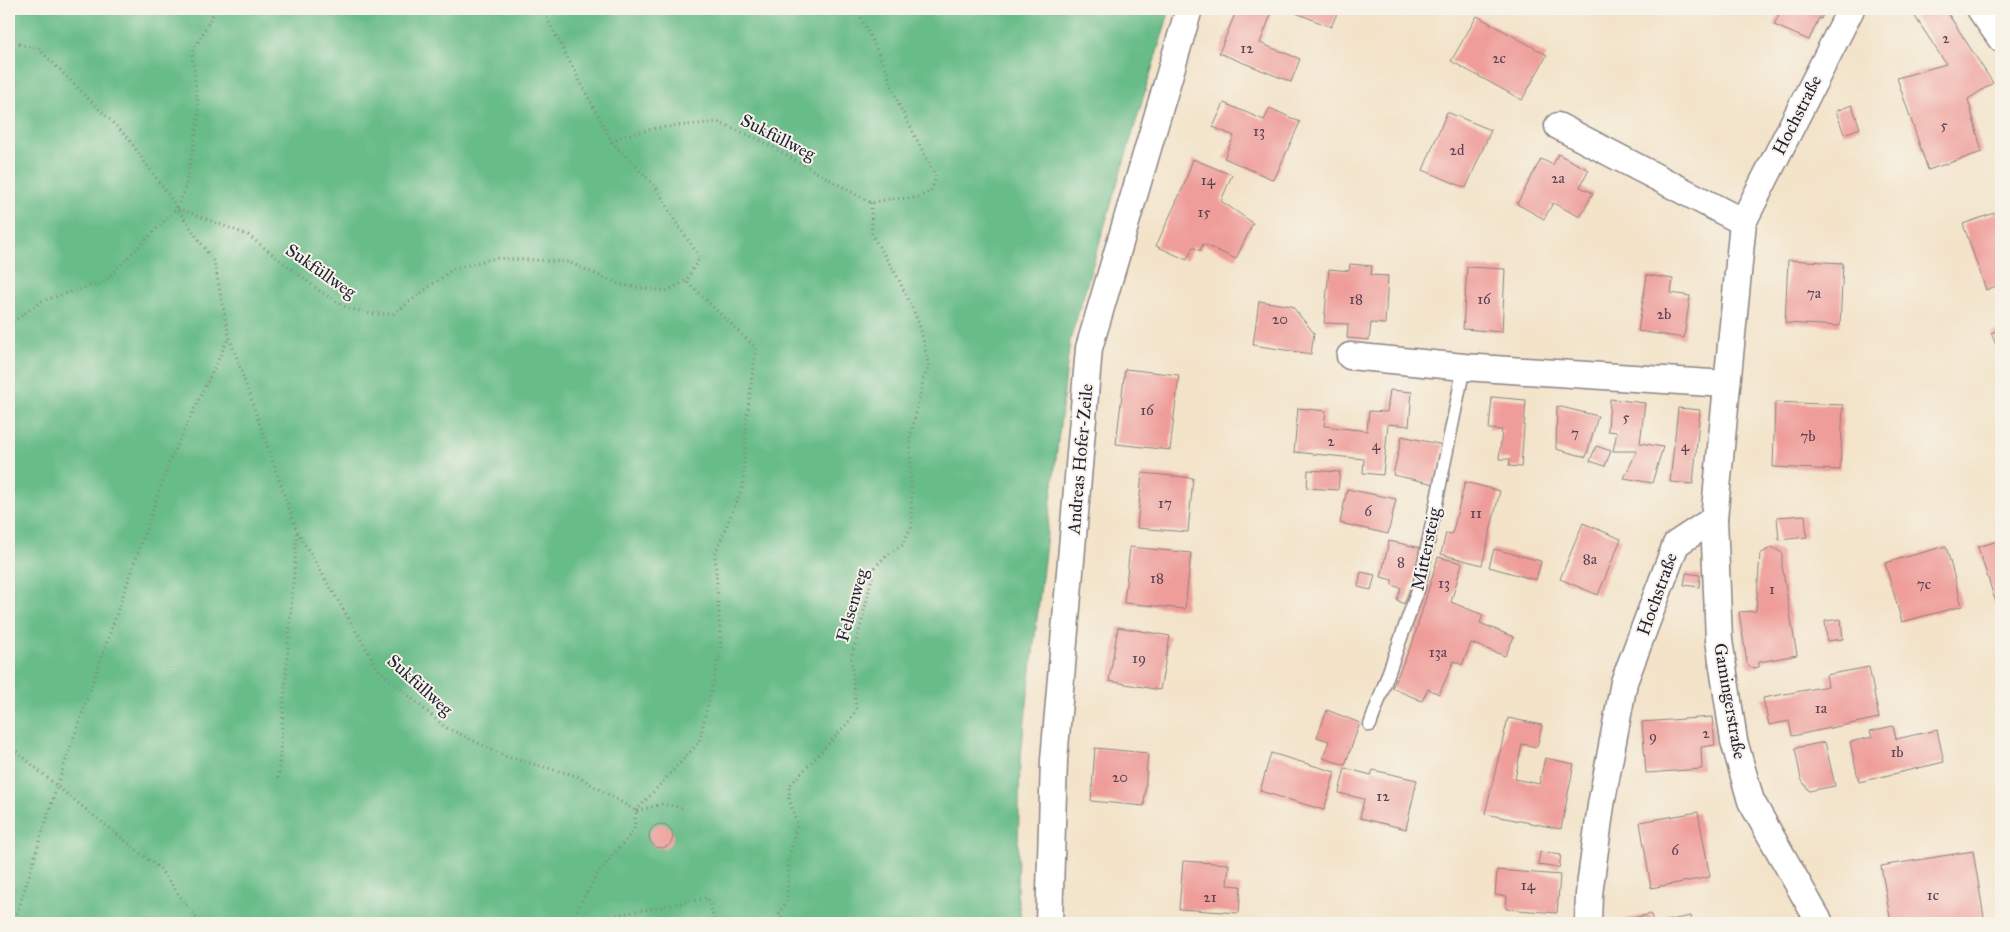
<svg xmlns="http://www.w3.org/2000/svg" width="2010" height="932" font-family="'IM FELL Great Primer',serif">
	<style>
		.forest { fill: #68bc88; stroke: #456f62 }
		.building { fill: #ef9d9a }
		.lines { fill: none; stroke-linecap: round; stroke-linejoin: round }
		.lane-casing { stroke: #8a8282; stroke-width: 15 }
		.street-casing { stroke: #8a8282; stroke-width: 29 }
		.path { stroke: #8a8282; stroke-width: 3; stroke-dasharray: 1 4; stroke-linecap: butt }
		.lane { stroke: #fff; stroke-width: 12 }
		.street { stroke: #fff; stroke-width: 26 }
		.labels { text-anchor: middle; stroke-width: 4; stroke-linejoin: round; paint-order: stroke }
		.number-label { font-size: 15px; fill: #554153 }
		.street-label { font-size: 18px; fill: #22223b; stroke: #f7f3e8 }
	</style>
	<rect width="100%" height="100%" fill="#f7f3e8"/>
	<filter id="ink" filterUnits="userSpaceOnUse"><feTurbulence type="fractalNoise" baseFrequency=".02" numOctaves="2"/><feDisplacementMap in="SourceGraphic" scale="10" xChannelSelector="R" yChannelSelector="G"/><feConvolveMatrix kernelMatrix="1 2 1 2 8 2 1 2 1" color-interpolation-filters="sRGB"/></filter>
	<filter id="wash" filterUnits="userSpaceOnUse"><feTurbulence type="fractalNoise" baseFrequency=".0096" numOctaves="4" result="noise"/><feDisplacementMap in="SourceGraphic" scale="20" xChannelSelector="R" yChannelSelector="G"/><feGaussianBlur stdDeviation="1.12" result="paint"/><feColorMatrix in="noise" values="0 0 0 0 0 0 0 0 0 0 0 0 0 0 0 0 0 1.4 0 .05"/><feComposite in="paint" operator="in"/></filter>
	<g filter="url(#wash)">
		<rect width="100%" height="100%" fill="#f3e3c9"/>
		<polygon class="forest" points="9,9 1170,9 1070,340 1020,763 1017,895 1022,923 9,923"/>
		<g id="blocks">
			<g class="building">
				<polygon points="1237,9 1273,9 1260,43 1300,59 1291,82 1219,53"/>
				<polygon points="1286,9 1339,9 1331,27"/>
				<polygon points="1781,9 1825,9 1821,19 1819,18 1809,40 1774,25"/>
				<polygon points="1917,9 1945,9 1993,83 1968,99 1982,152 1928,170 1897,78 1946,64 1912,12"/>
				<polygon points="1477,16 1547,55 1522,100 1451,61"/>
				<polygon points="1224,103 1264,120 1270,108 1300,122 1274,180 1224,158 1234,136 1213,127"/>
				<polygon points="1852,105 1860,128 1844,134 1836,111"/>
				<polygon points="1447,112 1491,130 1466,188 1423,170"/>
				<polygon points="1558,154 1589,170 1580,187 1593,193 1580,217 1553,203 1544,219 1517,204 1541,159 1553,165"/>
				<polygon points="1193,159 1232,175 1221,201 1253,223 1236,259 1203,244 1200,251 1193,247 1187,260 1156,246 1184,185"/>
				<polygon points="1997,212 2001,224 2001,284 1986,290 1963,224"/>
				<polygon points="1788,260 1843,263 1840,326 1785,323"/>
				<polygon points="1350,264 1372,266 1371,275 1388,276 1385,324 1371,323 1369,340 1347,338 1348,324 1324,323 1329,269 1349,271"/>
				<polygon points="1467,267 1505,269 1502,332 1463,329"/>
				<polygon points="1647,275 1673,279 1671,293 1690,296 1684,338 1638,331"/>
				<polygon points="1259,301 1292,306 1314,333 1311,354 1253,345"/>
				<polygon points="2001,329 2001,356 1991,333"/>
				<polygon points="1125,369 1179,375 1170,450 1116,444"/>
				<polygon points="1390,390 1412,392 1409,426 1388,424 1383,475 1363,473 1364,459 1294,452 1298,408 1326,411 1324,426 1367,431 1369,411 1387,412"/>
				<polygon points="1492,397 1526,400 1521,467 1509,466 1510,459 1499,459 1502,430 1489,429"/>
				<polygon points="1610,399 1645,403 1640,443 1663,447 1652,483 1624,478 1637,451 1613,451 1617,432 1608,431"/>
				<polygon points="1775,402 1843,405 1840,470 1773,467"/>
				<polygon points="1557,406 1598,416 1586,457 1556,449"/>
				<polygon points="1678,408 1700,410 1693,484 1670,482"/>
				<polygon points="1402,436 1443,445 1435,484 1393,475"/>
				<polygon points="1596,446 1611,451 1605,466 1590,461"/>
				<polygon points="1308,470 1340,472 1338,490 1307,488"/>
				<polygon points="1142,473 1193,478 1188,532 1137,528"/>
				<polygon points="1465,482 1500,491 1482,565 1441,554 1446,533 1452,534"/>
				<polygon points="1347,489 1396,499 1388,534 1340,523"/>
				<polygon points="1805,515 1807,537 1779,540 1777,517"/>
				<polygon points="1583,523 1621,539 1598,595 1560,579"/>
				<polygon points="2001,540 2001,601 1996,603 1978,547"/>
				<polygon points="1389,541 1421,548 1415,575 1404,604 1397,600 1401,588 1392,585 1392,580 1381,577"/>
				<polygon points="1946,546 1962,606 1902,622 1885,563"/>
				<polygon points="1130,547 1191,553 1185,609 1124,603"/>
				<polygon points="1772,547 1782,553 1782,566 1797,655 1759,662 1759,667 1751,668 1747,663 1739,612 1756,611 1760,554"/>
				<polygon points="1494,549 1541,561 1536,580 1489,567"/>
				<polygon points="1438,557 1462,563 1451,602 1483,615 1480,623 1514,637 1505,656 1471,643 1462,665 1454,661 1439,694 1428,689 1422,701 1392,688 1413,641"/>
				<polygon points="1361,572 1375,575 1371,590 1358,587"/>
				<polygon points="1686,573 1700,575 1699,587 1684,585"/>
				<polygon points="1841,619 1843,639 1827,641 1825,621"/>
				<polygon points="1118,627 1170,636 1160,690 1109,681"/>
				<polygon points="1869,667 1879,718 1792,736 1789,721 1769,725 1763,698 1828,686 1826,675"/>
				<polygon points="1327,710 1360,723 1345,765 1323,758 1329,741 1317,737"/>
				<polygon points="1712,717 1715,745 1701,747 1702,769 1646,773 1642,722"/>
				<polygon points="1508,718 1542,725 1537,747 1522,744 1515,779 1539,784 1545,758 1574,764 1561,829 1485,814"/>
				<polygon points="1893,726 1896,739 1937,730 1944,762 1859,782 1850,742 1872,737 1870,731"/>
				<polygon points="1825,742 1835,786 1809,791 1801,779 1795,748"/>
				<polygon points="1095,748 1148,753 1144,806 1091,801"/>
				<polygon points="1271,753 1335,772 1324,810 1260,791"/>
				<polygon points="1345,768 1371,775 1373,770 1417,780 1406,829 1360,818 1364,799 1339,793"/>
				<polygon points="1698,812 1710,877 1651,888 1640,822"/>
				<circle cx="661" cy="836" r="12"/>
				<polygon points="1973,851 1985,923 1891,923 1881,866"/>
				<polygon points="1540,852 1561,855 1559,868 1538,865"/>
				<polygon points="1183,861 1229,864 1227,885 1241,886 1239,913 1179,909"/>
				<polygon points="1497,870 1560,875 1557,913 1506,909 1507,896 1495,895"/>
				<polygon points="1651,914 1653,923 1615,923 1615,922"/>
				<polygon points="1691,916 1692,923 1665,923 1665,921"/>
			</g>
		</g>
	</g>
	<g filter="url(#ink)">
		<use href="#blocks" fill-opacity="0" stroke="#8a8282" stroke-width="1"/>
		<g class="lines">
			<defs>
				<polyline id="lane" points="1370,725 1419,587 1464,367"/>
				<g id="street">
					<polyline points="1980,9 2001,39"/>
					<polyline points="1558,126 1743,222"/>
					<polyline points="1350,356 1464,367 1726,384"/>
					<polyline points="1049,923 1054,760 1089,348 1189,9"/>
					<polyline points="1588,923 1589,894 1601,805 1624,682 1676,544 1714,519"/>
					<polyline points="1820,923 1751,801 1734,741 1719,640 1714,519 1743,222 1851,9"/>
				</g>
			</defs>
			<use href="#lane" class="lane-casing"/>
			<use href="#street" class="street-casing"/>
			<g class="path">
				<polyline points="542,9 612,142"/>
				<polyline points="9,42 39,49 127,137 177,207"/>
				<polyline points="9,325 42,301 105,281 177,208 185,189 199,116 192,53 216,9"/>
				<polyline points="9,745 57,786 160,869 200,923"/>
				<polyline points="278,778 297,532"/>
				<polyline points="636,811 699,742 721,648 715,554 743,486 746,423 756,348 686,281"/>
				<polyline points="637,811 662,804 684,808"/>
				<polyline points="14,923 57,786 170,460 229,337"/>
				<polyline points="569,923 596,876 634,830 636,811 577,776 507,757 445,727 379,670 297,531 229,336 214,262 177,208 248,235 321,292 347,308 371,314 393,314 453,269 495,258 568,262 621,285 666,291 686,281 700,257 675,221 656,187 612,142 622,136 657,128 717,122 760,140 871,203 889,199 917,198 931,191 936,177 899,105 884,65 857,9"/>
				<polyline points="572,923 708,898 715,923"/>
				<polyline points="784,923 779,913 787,902 789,858 797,824 789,798 790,785 847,724 856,710 851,657 861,625 874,568 886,556 902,545 912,526 910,438 923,381 929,366 919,323 897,276 872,235 871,203"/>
			</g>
			<use href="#lane" class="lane"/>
			<use href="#street" class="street"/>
		</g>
	</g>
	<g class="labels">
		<g class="number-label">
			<text x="1946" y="43">2</text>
			<text x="1247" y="53">12</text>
			<text x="1499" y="63">2c</text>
			<text x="1944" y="130">5</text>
			<text x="1259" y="136">13</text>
			<text x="1457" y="155">2d</text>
			<text x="1558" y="183">2a</text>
			<text x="1208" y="185">14</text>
			<text x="1204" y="217">15</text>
			<text x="1814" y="298">7a</text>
			<text x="1356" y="304">18</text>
			<text x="1484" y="304">16</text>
			<text x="1664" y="319">2b</text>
			<text x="1280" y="324">20</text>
			<text x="1147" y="415">16</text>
			<text x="1626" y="422">5</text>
			<text x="1575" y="438">7</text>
			<text x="1808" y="441">7b</text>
			<text x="1331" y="446">2</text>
			<text x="1376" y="450">4</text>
			<text x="1685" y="451">4</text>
			<text x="1165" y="508">17</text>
			<text x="1368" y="516">6</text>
			<text x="1476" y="518">11</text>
			<text x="1590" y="564">8a</text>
			<text x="1401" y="567">8</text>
			<text x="1157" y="583">18</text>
			<text x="1444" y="588">13</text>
			<text x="1924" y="589">7c</text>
			<text x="1772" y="594">1</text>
			<text x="1438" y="657">13a</text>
			<text x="1139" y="663">19</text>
			<text x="1821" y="713">1a</text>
			<text x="1706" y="738">2</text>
			<text x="1653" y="741">9</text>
			<text x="1897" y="757">1b</text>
			<text x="1120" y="782">20</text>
			<text x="1383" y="801">12</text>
			<text x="1675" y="855">6</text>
			<text x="1528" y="890">14</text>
			<text x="1933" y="900">1c</text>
			<text x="1210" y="902">21</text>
		</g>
		<g class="street-label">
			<text transform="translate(1797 115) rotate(-63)" y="6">Hochstraße</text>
			<text transform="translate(778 137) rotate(27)" y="6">Sukfüllweg</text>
			<text transform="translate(321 271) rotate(35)" y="6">Sukfüllweg</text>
			<text transform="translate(1080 459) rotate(-85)" y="6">Andreas Hofer-Zeile</text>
			<text transform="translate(1426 549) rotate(-78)" y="6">Mittersteig</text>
			<text transform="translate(1657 594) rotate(-70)" y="6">Hochstraße</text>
			<text transform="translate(852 605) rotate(-74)" y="6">Felsenweg</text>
			<text transform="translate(420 685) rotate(42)" y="6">Sukfüllweg</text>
			<text transform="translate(1730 701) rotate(80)" y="6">Gamingerstraße</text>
		</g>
	</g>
	<rect width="2010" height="932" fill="none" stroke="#f7f3e8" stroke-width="30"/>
</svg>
